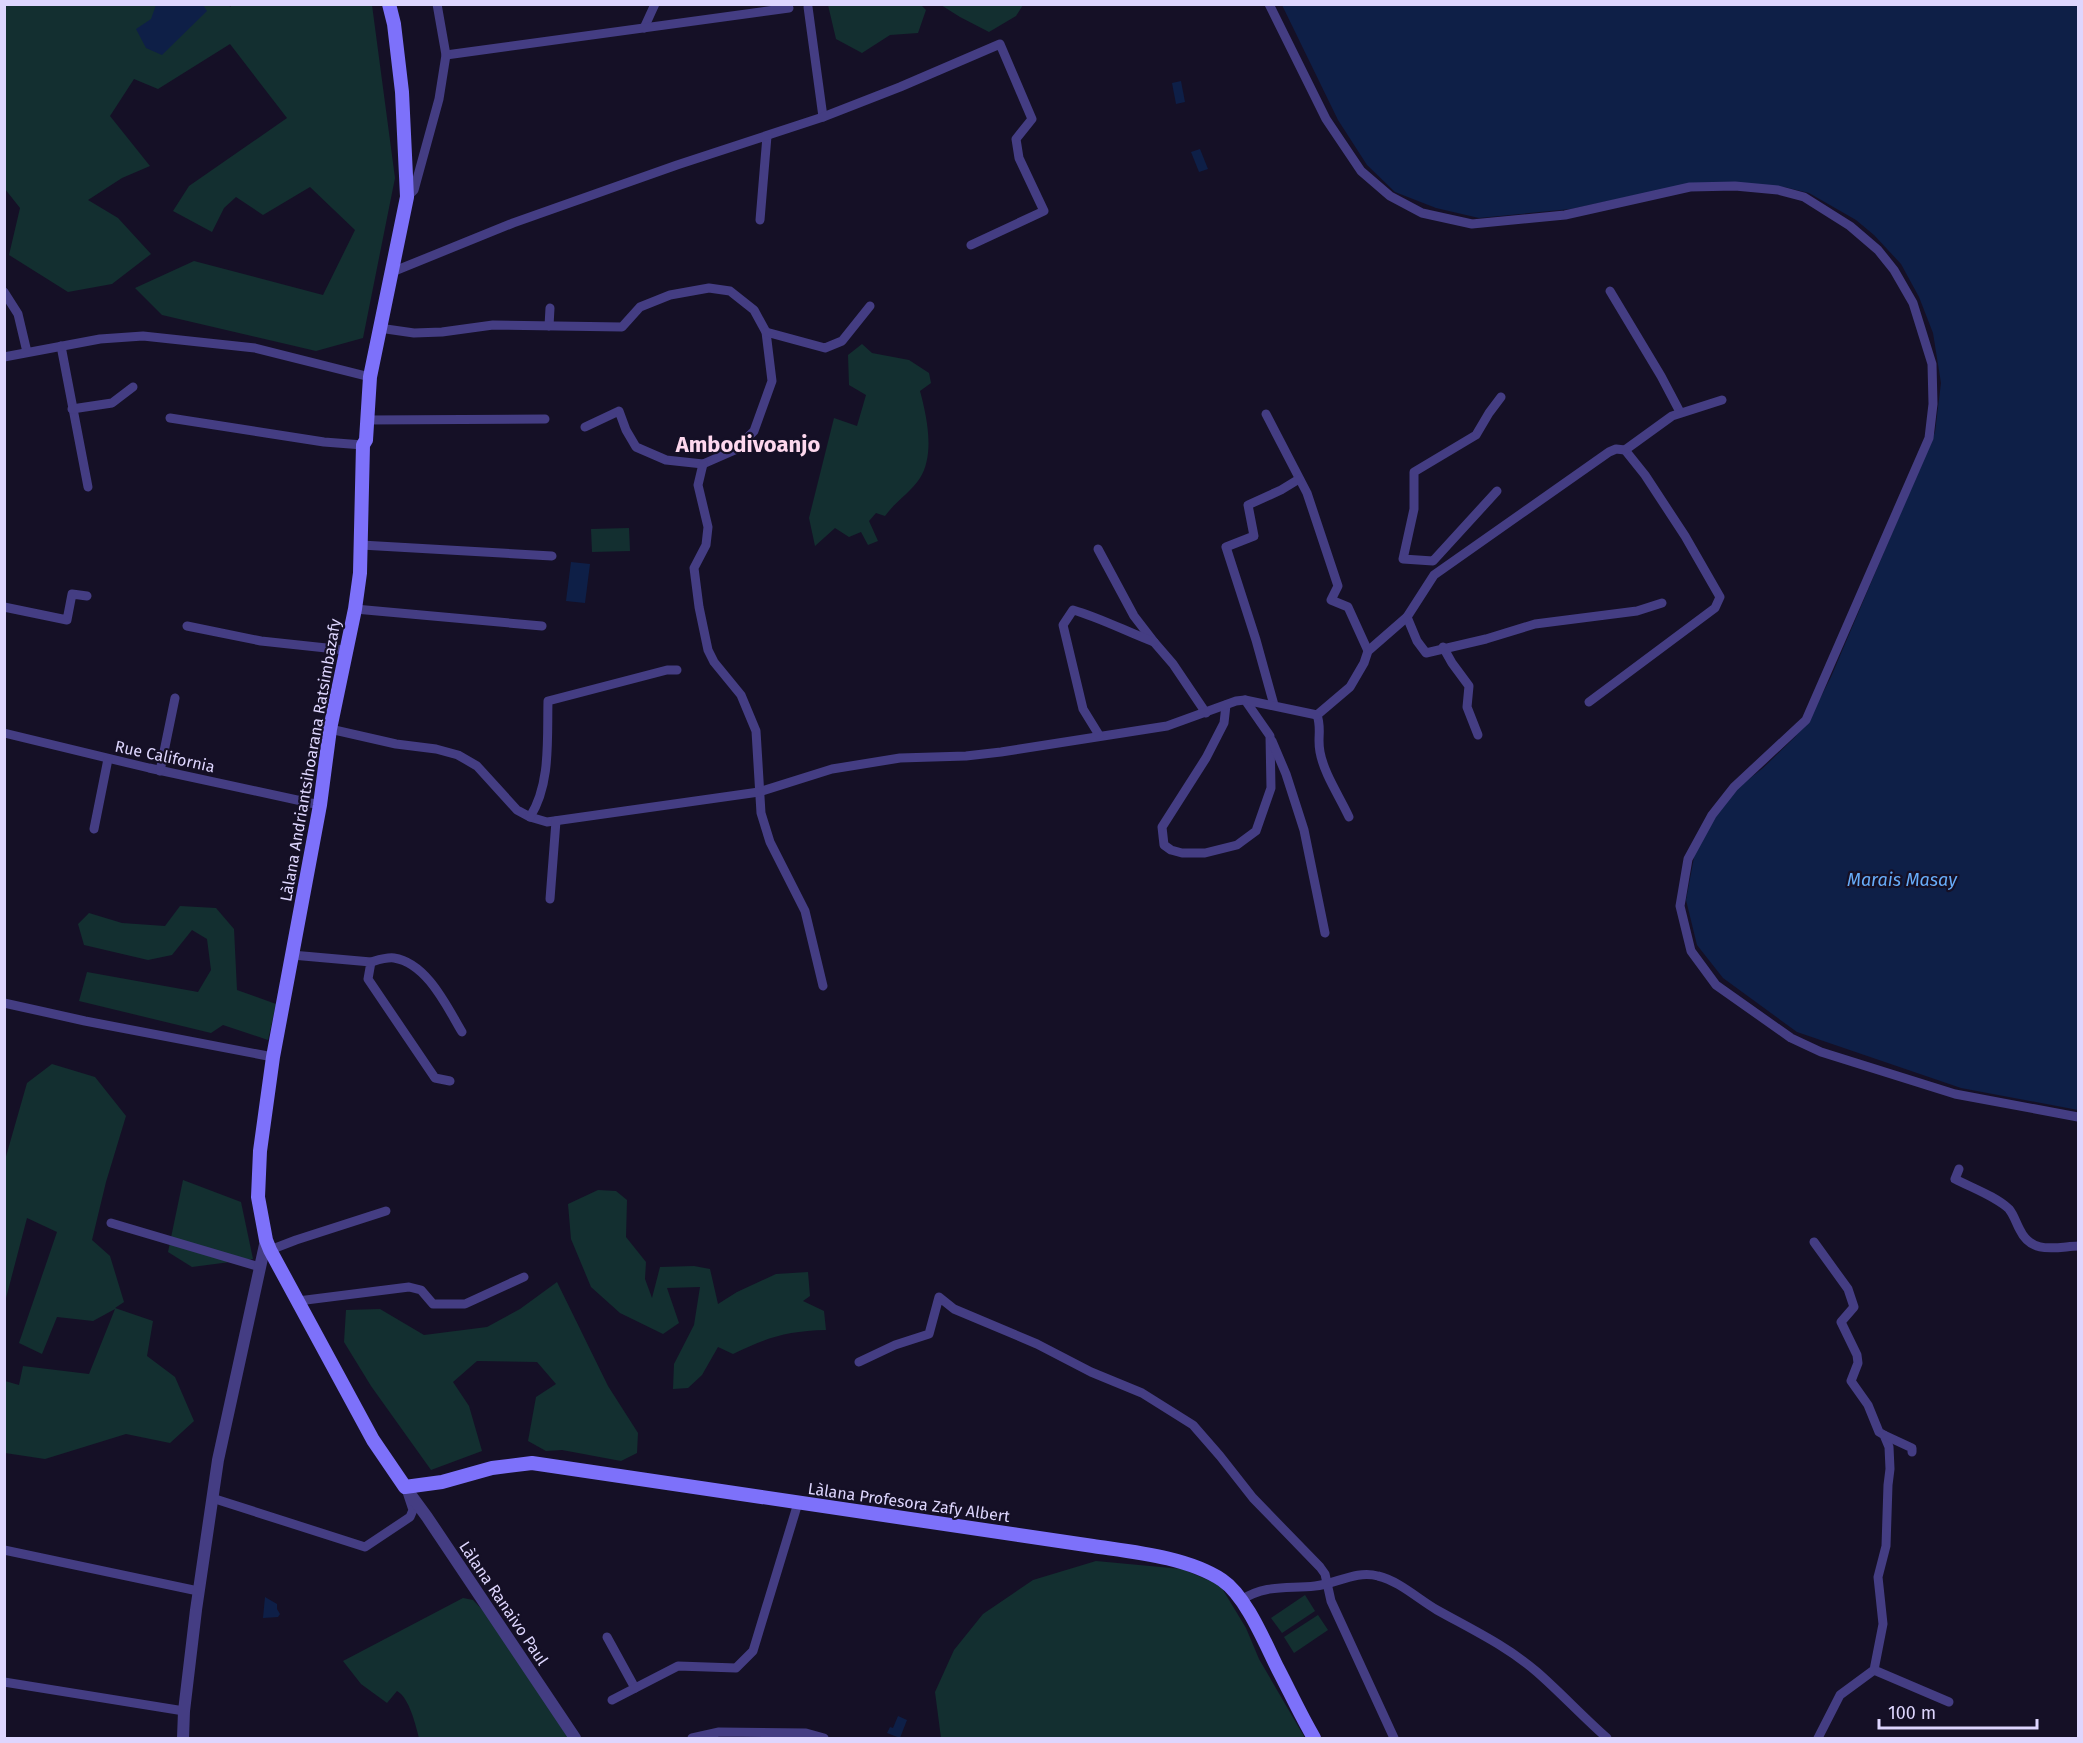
<svg xmlns="http://www.w3.org/2000/svg" width="2083" height="1743" font-family="'Fira Sans',sans-serif">
	<style>
		.green { fill: #132f30 }
		.water { fill: #0e1f47 }
		.lines { fill: none; stroke-linecap: round; stroke-linejoin: round }
		.minor { stroke: #443d83; stroke-width: 9 }
		.tertiary { stroke: #443d83; stroke-width: 12 }
		.secondary { stroke: #7d71fa; stroke-width: 14 }
		.labels { text-anchor: middle; stroke-width: 4.5; stroke-linejoin: round; paint-order: stroke }
		.street-label { font-size: 16px; fill: #ded6fe; stroke: #151026 }
		.water-label { font-size: 18px; font-style: italic; fill: #68adfa; stroke: #151026 }
		.district-label { font-size: 22px; font-weight: bold; fill: #fed8ee; stroke: #151026 }
	</style>
	<rect width="100%" height="100%" fill="#151026"/>
	<g class="green">
		<polygon points="229,4 230,7 233,4 372,5 395,178 363,338 316,351 162,315 135,288 194,261 323,295 355,230 310,187 263,215 236,197 224,208 212,232 173,211 189,186 287,118 230,44 158,89 134,79 110,116 150,166 122,178 88,200 118,218 151,254 112,284 68,292 9,255 20,208 5,189 4,5"/>
		<polygon points="828,5 921,5 926,10 918,33 890,35 862,53 836,39"/>
		<polygon points="941,5 1023,5 1016,16 989,32 960,17"/>
		<path d="M 862,344 L 872,353 L 909,360 L 929,373 L 931,383 L 920,391 C 927,417 935,454 920,478 C 912,491 895,502 885,516 L 876,513 L 869,521 L 878,541 L 868,545 L 861,532 L 849,537 L 835,528 L 815,546 L 809,518 L 834,418 L 857,426 L 866,395 L 849,385 L 848,355 Z"/>
		<polygon points="629,528 630,551 592,552 591,529"/>
		<polygon points="180,906 216,908 234,929 237,990 276,1004 268,1040 223,1025 211,1033 79,1001 87,972 198,992 211,970 207,939 192,930 172,955 148,960 84,945 78,924 89,913 122,923 165,926"/>
		<polygon points="52,1064 95,1077 126,1116 106,1182 92,1240 110,1256 124,1302 115,1308 153,1321 147,1356 175,1377 194,1421 170,1443 126,1434 45,1459 5,1453 5,1381 19,1385 23,1366 89,1374 115,1309 93,1321 57,1317 42,1354 19,1343 57,1232 27,1218 5,1302 5,1160 27,1083"/>
		<polygon points="183,1180 241,1202 253,1259 192,1267 168,1252"/>
		<path d="M 598,1190 L 616,1191 L 627,1200 L 626,1237 L 646,1262 L 645,1279 L 652,1298 L 660,1267 L 694,1266 L 710,1269 L 718,1304 L 737,1292 L 776,1274 L 808,1272 L 810,1296 L 803,1301 L 824,1311 L 826,1330 C 787,1331 768,1337 733,1354 L 718,1347 L 702,1375 L 688,1388 L 673,1389 L 674,1364 L 694,1325 L 700,1287 L 667,1288 L 679,1323 L 663,1334 L 620,1313 L 591,1287 L 571,1239 L 568,1204 Z"/>
		<polygon points="557,1282 608,1386 638,1433 637,1453 621,1461 562,1450 546,1451 528,1441 536,1397 556,1384 537,1362 477,1361 453,1382 469,1406 482,1451 431,1470 371,1386 344,1342 346,1310 380,1309 424,1335 487,1327 520,1309"/>
		<polygon points="1096,1561 1182,1569 1220,1585 1246,1628 1259,1659 1305,1738 941,1738 935,1692 954,1650 983,1614 1033,1580"/>
		<polygon points="1305,1595 1315,1611 1282,1633 1271,1618"/>
		<path d="M 463,1598 L 473,1600 L 492,1620 L 570,1738 L 419,1738 C 416,1726 409,1697 397,1691 L 387,1703 L 361,1684 L 343,1661 Z"/>
		<polygon points="1318,1615 1328,1630 1294,1653 1284,1637"/>
	</g>
	<g class="water">
		<polygon points="156,5 203,5 207,11 162,55 146,48 136,29 151,19"/>
		<polygon points="1282,5 2078,5 2078,1110 1961,1088 1797,1032 1723,978 1697,945 1686,900 1695,852 1718,811 1740,786 1763,768 1795,737 1812,714 1831,677 1935,432 1941,383 1933,333 1919,297 1901,264 1874,235 1856,220 1809,193 1784,187 1692,183 1571,209 1479,218 1436,208 1395,192 1367,165 1338,120"/>
		<polygon points="1181,81 1185,102 1176,104 1172,83"/>
		<polygon points="1200,149 1208,169 1199,172 1191,152"/>
		<polygon points="571,562 590,564 585,603 566,601"/>
		<polygon points="265,1597 277,1604 277,1609 280,1614 278,1617 263,1618"/>
		<polygon points="898,1716 907,1720 900,1738 887,1733 890,1727 893,1728"/>
	</g>
	<g class="lines">
		<g class="minor">
			<polyline points="1269,4 1326,119 1361,171 1390,196 1422,213 1472,224 1565,215 1690,187 1735,186 1778,190 1804,197 1850,226 1878,250 1894,270 1913,303 1932,364 1933,404 1929,438 1806,720 1734,787 1712,815 1688,859 1680,906 1691,951 1716,985 1791,1038 1821,1052 1955,1094 2078,1117"/>
			<polyline points="808,7 823,117"/>
			<polyline points="644,28 655,4"/>
			<polyline points="446,55 789,8"/>
			<polyline points="407,197 414,190 439,99 446,55 437,4"/>
			<polyline points="760,220 767,136"/>
			<polyline points="392,272 513,223 677,165 823,117 900,87 1000,44 1032,119 1016,139 1019,158 1044,211 971,245"/>
			<polyline points="1610,291 1661,376 1680,412"/>
			<polyline points="4,292 18,314 27,352"/>
			<polyline points="549,326 550,308"/>
			<polyline points="379,328 414,333 442,332 493,325 622,327 640,307 670,295 709,288 730,291 754,310 766,332 772,381 754,431 735,450 703,464 666,460 636,447 626,430 619,411 585,427"/>
			<polyline points="766,332 825,348 842,341 870,306"/>
			<polyline points="61,346 88,487"/>
			<polyline points="4,357 100,339 143,336 255,348 370,377"/>
			<polyline points="72,409 112,403 133,387"/>
			<polyline points="1266,414 1307,493 1338,586 1331,600 1348,607 1368,651"/>
			<polyline points="170,418 324,442 363,445"/>
			<polyline points="367,420 545,419"/>
			<polyline points="703,464 698,485 708,527 706,545 694,568 699,607 708,650 714,662 741,695 756,731 761,813 770,842 805,911 823,986"/>
			<polyline points="1497,491 1433,561 1403,559 1414,509 1414,472 1476,435 1489,413 1501,397"/>
			<polyline points="361,545 552,556"/>
			<polyline points="1098,549 1134,616 1154,642 1173,664 1206,713"/>
			<polyline points="4,607 67,620 72,594 87,596"/>
			<polyline points="355,609 542,626"/>
			<polyline points="1407,617 1417,641 1426,653 1486,639 1535,624 1637,611 1662,603"/>
			<polyline points="187,626 261,641 345,650"/>
			<polyline points="1443,647 1452,663 1469,686 1467,707 1478,735"/>
			<polyline points="1589,702 1715,608 1720,597 1685,536 1645,475 1625,450"/>
			<polyline points="1226,705 1224,723 1206,758 1162,827 1164,845 1171,850 1182,853 1205,853 1237,845 1256,831 1271,788 1270,736 1245,700"/>
			<polyline points="1274,705 1256,640 1226,547 1254,536 1248,505 1281,490 1299,479"/>
			<path d="M 1317,715 C 1322,729 1317,738 1320,752 C 1324,774 1340,797 1349,817"/>
			<polyline points="330,729 396,744 436,749 458,755 477,766 517,810 530,817 547,822 759,792 832,769 900,758 966,756 1001,752 1167,726 1236,701 1245,700 1317,715 1350,687 1364,663 1368,651 1407,617 1434,575 1609,452 1616,449 1625,450 1672,416 1722,400"/>
			<polyline points="4,733 149,768 320,805"/>
			<path d="M 1099,735 L 1083,709 L 1063,625 L 1073,610 C 1101,618 1127,632 1154,642"/>
			<polyline points="1272,741 1286,774 1304,830 1325,933"/>
			<polyline points="160,771 175,698"/>
			<path d="M 530,817 C 551,784 547,739 548,701 L 667,670 L 677,670"/>
			<polyline points="94,829 108,759"/>
			<polyline points="550,899 556,821"/>
			<polyline points="292,955 371,962 368,979 435,1078 450,1081"/>
			<path d="M 371,962 C 378,960 387,957 394,958 C 427,963 447,1007 462,1032"/>
			<polyline points="4,1003 85,1021 273,1057"/>
			<path d="M 1959,1169 L 1955,1179 C 1972,1188 1995,1196 2009,1209 C 2014,1215 2016,1223 2020,1230 C 2032,1255 2056,1247 2078,1246"/>
			<polyline points="111,1223 260,1267"/>
			<polyline points="1814,1242 1848,1289 1854,1307 1841,1322 1857,1355 1858,1363 1851,1381 1868,1405 1879,1432 1884,1435 1889,1447 1890,1469 1888,1485 1886,1546 1878,1577 1883,1624 1874,1670 1840,1695 1818,1738"/>
			<polyline points="270,1250 296,1240 386,1211"/>
			<polyline points="298,1301 409,1287 421,1290 433,1304 465,1304 524,1277"/>
			<polyline points="859,1362 895,1345 929,1334 939,1297 954,1309 1037,1344 1091,1372 1142,1393 1193,1425 1220,1456 1253,1498 1320,1567 1325,1574 1331,1601 1394,1738"/>
			<polyline points="1884,1435 1912,1448 1912,1452"/>
			<polyline points="212,1498 365,1547 410,1517 413,1510 408,1495"/>
			<polyline points="4,1550 198,1591"/>
			<path d="M 1241,1600 C 1266,1584 1287,1589 1315,1586 C 1336,1584 1356,1570 1378,1576 C 1399,1581 1418,1599 1437,1610 C 1471,1629 1507,1646 1537,1672 C 1561,1693 1583,1717 1607,1738"/>
			<polyline points="607,1637 635,1688"/>
			<polyline points="1874,1670 1949,1702"/>
			<polyline points="4,1682 184,1711"/>
			<polyline points="612,1700 678,1666 736,1668 753,1651 798,1503"/>
			<polyline points="692,1738 719,1732 806,1733 824,1738"/>
		</g>
		<g class="tertiary">
			<polyline points="405,1487 427,1517 575,1738"/>
			<polyline points="183,1738 184,1711 196,1610 218,1460 266,1240"/>
		</g>
		<path class="secondary" d="M 389,4 L 394,24 L 402,92 L 407,197 L 370,377 L 366,440 L 363,445 L 360,573 L 355,609 L 330,729 L 320,805 L 273,1057 L 260,1151 L 258,1197 L 266,1240 L 270,1250 L 373,1440 L 405,1487 L 442,1482 L 492,1468 L 532,1463 L 1093,1546 C 1133,1552 1187,1557 1222,1580 C 1246,1596 1265,1643 1278,1669 C 1290,1692 1301,1716 1314,1738"/>
	</g>
	<g class="labels">
		<g class="street-label">
			<text transform="translate(165 756) rotate(12)" y="6">Rue California</text>
			<text transform="translate(310 760) rotate(-80)" y="6">Làlana Andriantsihoarana Ratsimbazafy</text>
			<text transform="translate(909 1502) rotate(8)" y="6">Làlana Profesora Zafy Albert</text>
			<text transform="translate(504 1603) rotate(56)" y="6">Làlana Ranaivo Paul</text>
		</g>
		<g class="water-label">
			<text x="1902" y="886">Marais Masay</text>
		</g>
		<g class="district-label">
			<text x="748" y="452">Ambodivoanjo</text>
		</g>
	</g>
	<rect width="2083" height="1743" fill="none" stroke="#ded6fe" stroke-width="12"/>
	<path d="M1879 1719v9h158v-9" fill="none" stroke="#ded6fe" stroke-width="3"/>
	<text x="1888" y="1719" font-size="18" fill="#ded6fe" stroke="#151026" stroke-width="4.5" paint-order="stroke">100 m</text>
</svg>
